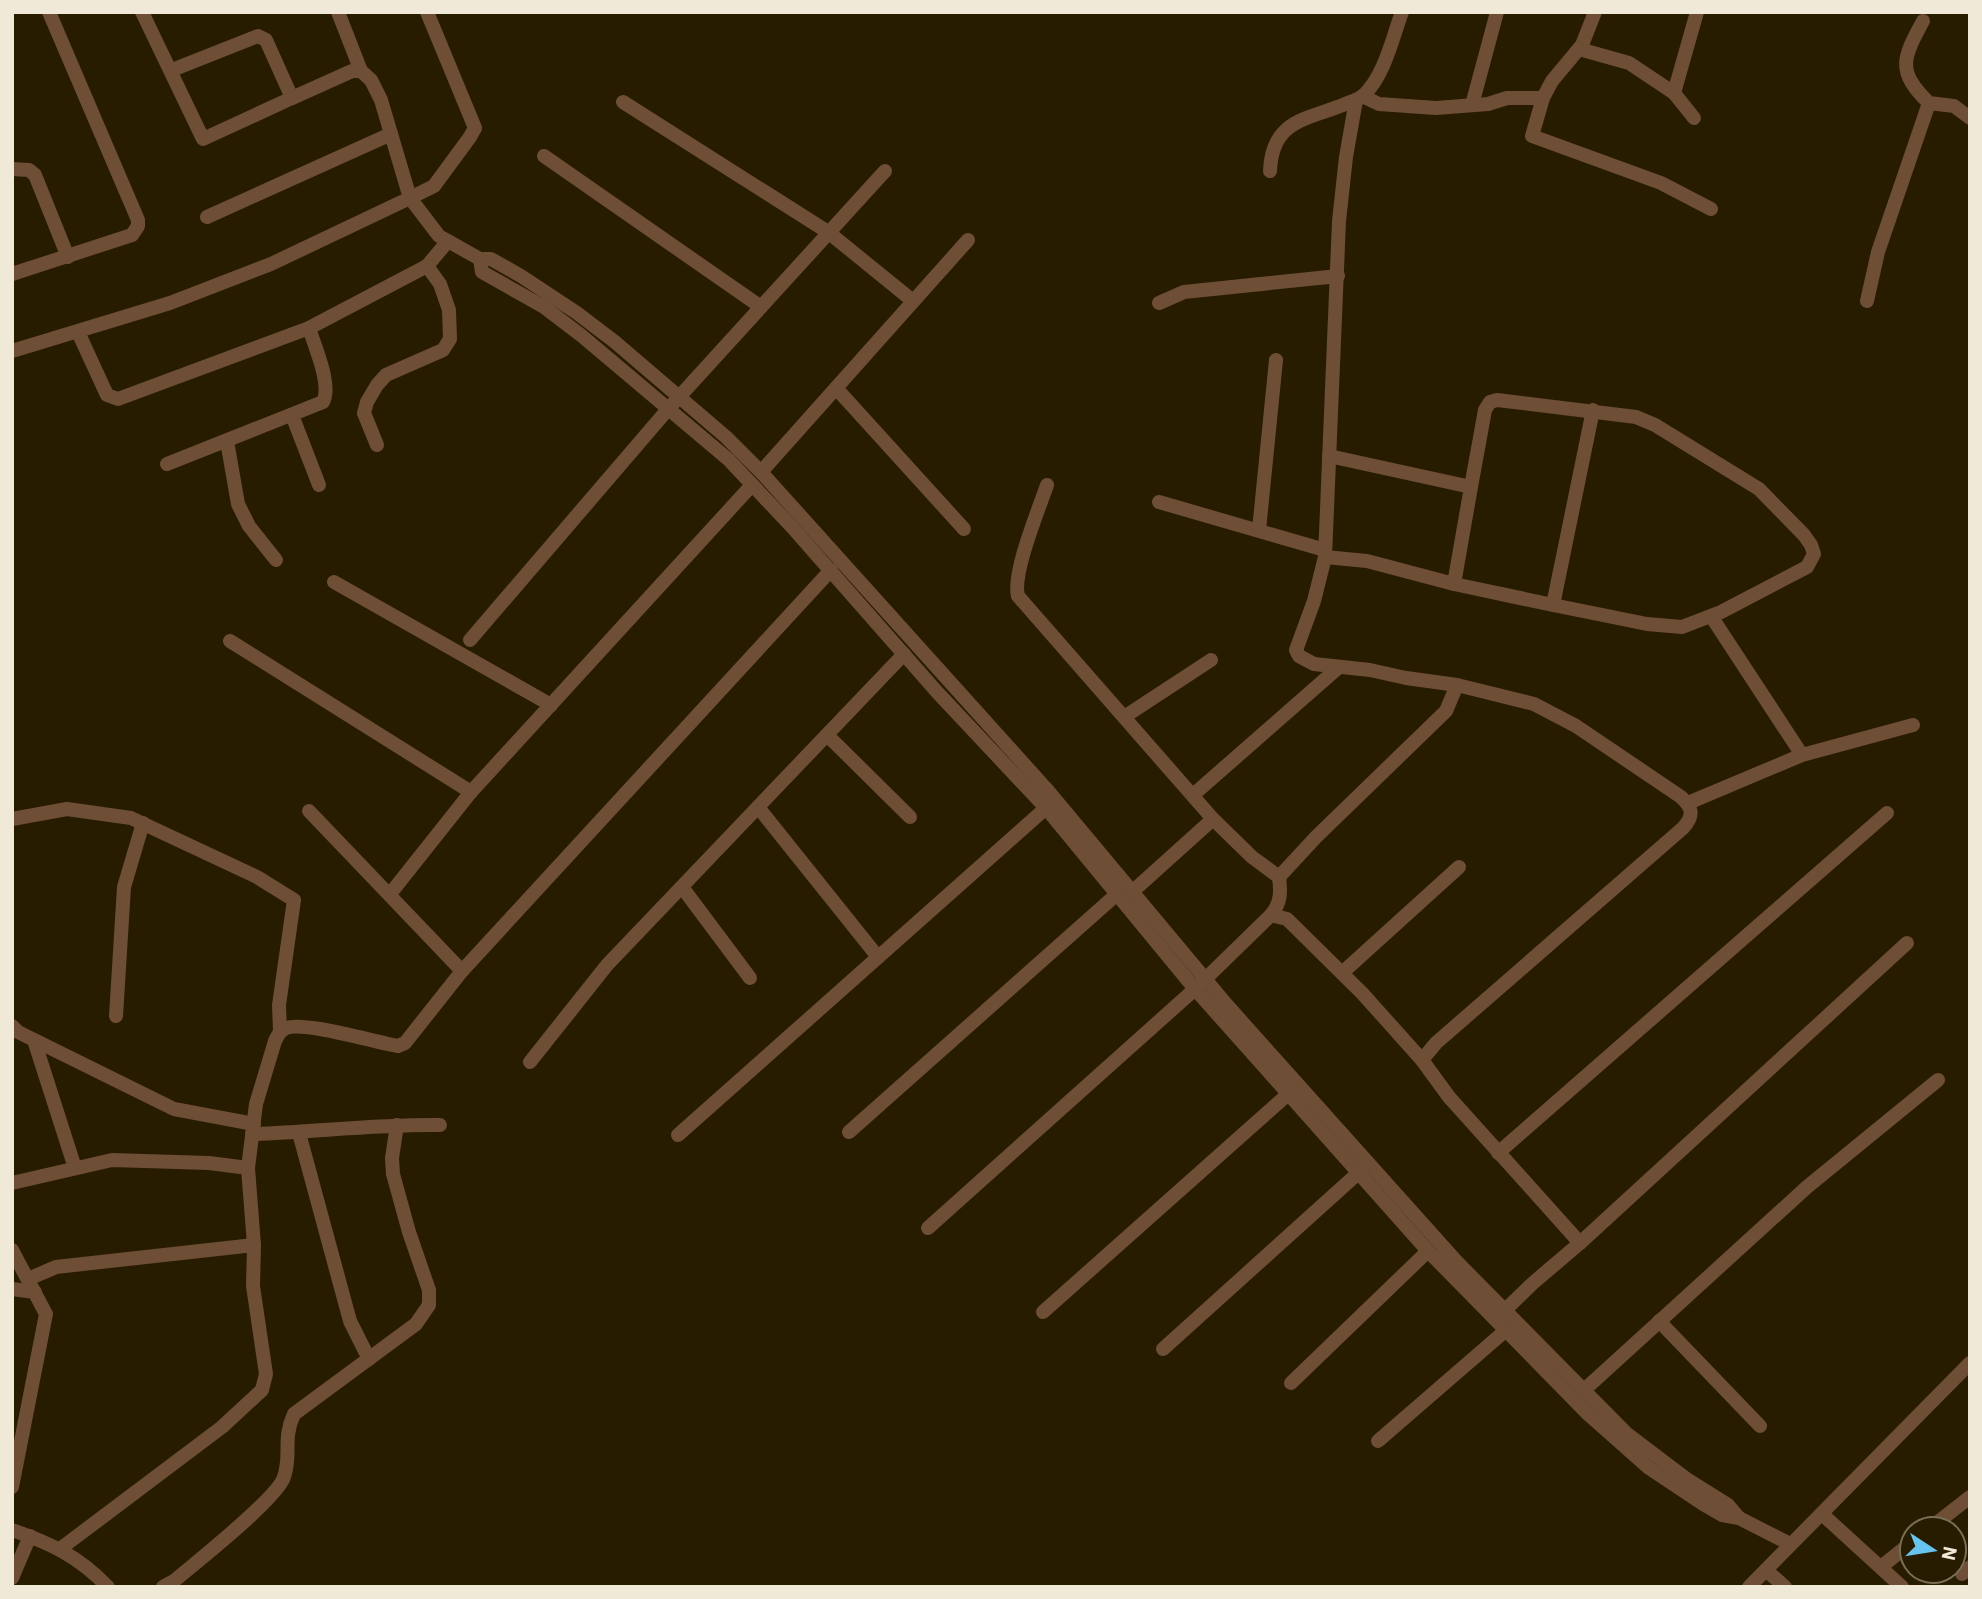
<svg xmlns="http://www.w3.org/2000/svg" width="1982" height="1599" font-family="'IBM Plex Sans',sans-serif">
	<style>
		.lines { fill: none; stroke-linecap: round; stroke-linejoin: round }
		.minor { stroke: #6e4e35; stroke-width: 14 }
	</style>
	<rect width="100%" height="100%" fill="#271c00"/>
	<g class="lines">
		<g class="minor">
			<polyline points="142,12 203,139 292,98"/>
			<polyline points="338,12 361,71"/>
			<polyline points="1595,12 1582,45 1552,81 1543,98 1532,136 1661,183 1711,209"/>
			<path d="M 1923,21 C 1903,58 1896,71 1929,103 L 1954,106 L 1970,118"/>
			<polyline points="1579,49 1629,63 1674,93 1694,118"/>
			<polyline points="172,70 258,36 266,40 292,98 352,71 361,71 371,80 381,100 410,198 439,236 480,259 491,259 521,276 577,313 615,342 726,437 761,472 1049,792 1226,1004 1456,1261 1626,1433 1688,1480 1728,1505 1739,1518"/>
			<polyline points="1674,93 1697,12"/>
			<polyline points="1362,96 1379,104 1436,108 1488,104 1507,98 1543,98"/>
			<path d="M 1356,100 L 1346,157 L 1339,221 L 1325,557 L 1314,601 L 1296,650 L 1299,656 L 1314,664 L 1370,670 L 1406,678 L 1457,685 L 1534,704 L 1576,726 L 1681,797 C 1693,808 1694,816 1683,828 L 1436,1043 L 1422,1060 L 1449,1097 L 1580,1243 L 1533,1283 L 1499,1316"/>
			<polyline points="623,102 828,232 913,301"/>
			<polyline points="1472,105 1497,12"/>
			<polyline points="544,156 761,307"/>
			<polyline points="12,169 29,170 35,175 68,257"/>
			<path d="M 1270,171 C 1272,121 1304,120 1343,105 C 1350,102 1358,100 1363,96 C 1385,75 1392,39 1402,12"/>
			<polyline points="207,217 391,134"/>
			<polyline points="480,259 482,272 544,307 582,336 729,460 792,527 937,692 1046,808 1195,989 1428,1251 1588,1414 1649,1468 1703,1504 1722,1515 1739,1518 1790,1544"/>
			<polyline points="12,274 132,235 138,226 138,220 49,12"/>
			<polyline points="1867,301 1878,252 1929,103"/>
			<polyline points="1159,303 1184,292 1338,276"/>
			<polyline points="78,332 107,395 118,399 309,328 427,266 448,241"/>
			<polyline points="12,351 170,303 271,264 410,198 434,186 470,137 475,128 427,12"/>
			<polyline points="836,388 964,529"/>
			<polyline points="292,415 319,485"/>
			<polyline points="227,441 238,504 249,526 276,560"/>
			<polyline points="377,445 364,413 367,402 377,385 386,375 443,350 450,339 449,310 440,284 427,266"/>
			<path d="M 167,464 L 323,402 C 332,385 315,347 309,328"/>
			<polyline points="761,472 968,240"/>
			<path d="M 1047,485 C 1039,509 1012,573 1018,596 L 1213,819"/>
			<polyline points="1471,487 1485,410 1490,402 1497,400 1636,417 1655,425 1759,489 1804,535 1811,545 1814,554 1807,567 1721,612 1682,627 1647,624 1553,605"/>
			<polyline points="1159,502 1325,550"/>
			<polyline points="1259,530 1276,360"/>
			<polyline points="1325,557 1367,561 1454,584 1471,487 1329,456"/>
			<polyline points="334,582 551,705"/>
			<polyline points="1454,584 1553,605 1593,410"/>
			<polyline points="1711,616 1802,755"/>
			<polyline points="470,640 669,408 885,171"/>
			<polyline points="230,641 471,792 752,485"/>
			<polyline points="1124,717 1211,660"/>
			<polyline points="827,735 910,817"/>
			<polyline points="1193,795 1339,667"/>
			<polyline points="1688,803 1802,755 1913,725"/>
			<polyline points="758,807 878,957"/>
			<polyline points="309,811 462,971"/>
			<polyline points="12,819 67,809 131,818 257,877 294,900 279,1005 280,1031"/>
			<polyline points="682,887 750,978"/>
			<polyline points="1132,892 1213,819 1252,857 1279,877"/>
			<polyline points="390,894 471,792"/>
			<polyline points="1271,915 1287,919 1362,993 1422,1060"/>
			<polyline points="1342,973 1459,867"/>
			<polyline points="116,1016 124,887 143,823"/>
			<polyline points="12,1026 18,1032 174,1109 254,1124"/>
			<polyline points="34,1040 75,1168"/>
			<polyline points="530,1062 607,965 904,654"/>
			<polyline points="849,1132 1117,894"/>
			<polyline points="299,1133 350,1321 369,1359"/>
			<path d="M 252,1134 C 315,1132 377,1124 440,1125"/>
			<polyline points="678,1135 1046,808"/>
			<polyline points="1498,1153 1887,813"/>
			<polyline points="12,1183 112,1160 209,1163 248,1168"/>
			<path d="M 928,1228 L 1195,989 L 1271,915 C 1281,903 1281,892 1279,877 L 1316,837 L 1446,711 L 1457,685"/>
			<polyline points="1580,1243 1907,943"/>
			<polyline points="12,1250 46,1314 12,1487"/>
			<polyline points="28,1279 56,1267 254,1245"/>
			<polyline points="12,1289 35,1292"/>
			<polyline points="1043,1312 1295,1088"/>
			<polyline points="1659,1321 1760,1426"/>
			<polyline points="1163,1349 1366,1166"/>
			<polyline points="1291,1383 1428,1251"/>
			<polyline points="1583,1391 1807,1187 1938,1080"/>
			<polyline points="1378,1441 1505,1331"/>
			<polyline points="1822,1514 1902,1587"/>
			<polyline points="1929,1529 1970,1497"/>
			<path d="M 12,1530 C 52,1544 78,1556 108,1587"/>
			<path d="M 60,1549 L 222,1427 L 262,1390 L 266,1374 L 253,1286 L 254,1245 L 248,1168 L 256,1104 L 275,1041 C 278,1035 280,1031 286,1028 C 305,1021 374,1042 398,1046 L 405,1043 L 462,971 L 831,570"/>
			<polyline points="1881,1567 1912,1542"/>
			<polyline points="1766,1570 1785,1587"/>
			<polyline points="1962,1574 1970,1567"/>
			<polyline points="12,1578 30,1536"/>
			<path d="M 163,1587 L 174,1581 C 195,1563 277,1499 284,1477 C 292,1454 282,1440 294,1414 L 416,1324 L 429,1305 L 429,1290 L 409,1232 L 393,1174 L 392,1158 L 397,1125"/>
			<polyline points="1749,1587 1970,1363"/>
		</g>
	</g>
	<rect width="1982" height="1599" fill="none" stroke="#f1e9d8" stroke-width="28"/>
	<g transform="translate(1933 1550) rotate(102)"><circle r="33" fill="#271c00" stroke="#786e56" stroke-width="2"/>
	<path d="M0-5L12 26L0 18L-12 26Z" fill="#67c4ef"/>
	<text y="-10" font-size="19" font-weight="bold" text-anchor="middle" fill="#f1e9d8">N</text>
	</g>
</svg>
